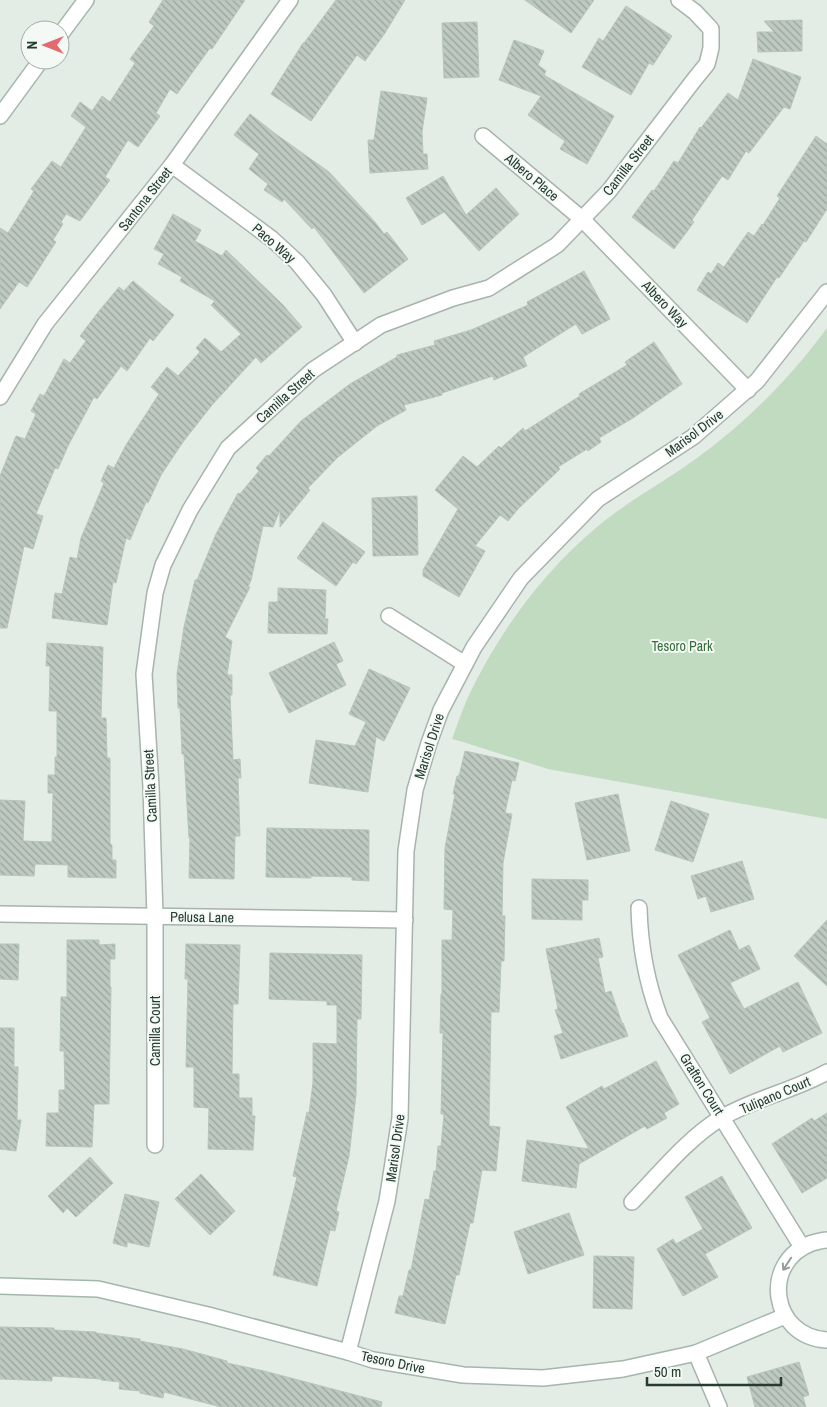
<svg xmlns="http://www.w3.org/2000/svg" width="827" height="1407" font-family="'Archivo Narrow',sans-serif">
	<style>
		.green { fill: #c0dbbf }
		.building { fill: url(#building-back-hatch); stroke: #b7c5bb }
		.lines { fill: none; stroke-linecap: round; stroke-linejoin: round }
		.street-casing { stroke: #a7b4ab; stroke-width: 18 }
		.secondary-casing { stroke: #a3b7ab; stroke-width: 18 }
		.street { stroke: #fff; stroke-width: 15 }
		.secondary { stroke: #fff; stroke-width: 15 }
		.oneway { stroke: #929e97 }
		.labels { text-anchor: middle; stroke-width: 4; stroke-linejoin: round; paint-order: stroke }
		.street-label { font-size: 14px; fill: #253c2f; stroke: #f4f9f5 }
		.park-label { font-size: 14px; fill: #346e39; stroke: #f4f9f5 }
	</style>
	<defs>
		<pattern id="building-back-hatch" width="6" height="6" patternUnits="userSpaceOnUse" patternTransform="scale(1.25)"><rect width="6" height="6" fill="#bdc9c1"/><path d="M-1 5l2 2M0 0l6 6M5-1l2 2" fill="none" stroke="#99a49d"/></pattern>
	</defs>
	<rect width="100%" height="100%" fill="#e4ece6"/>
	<path class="green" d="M 827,328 L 827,819 L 548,769 L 463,742 L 452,739 C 457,725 462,711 468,697 C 499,632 542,573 597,527 C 628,501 664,482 697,458 C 747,422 791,377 827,328 Z"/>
	<g class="building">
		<polygon points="163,0 245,0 212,49 210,48 177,94 170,89 156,113 160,116 138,147 128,140 105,177 110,180 80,221 66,214 61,222 63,224 53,240 56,242 27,287 19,282 0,309 0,228 8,233 34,191 31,189 52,161 61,167 86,127 71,116 80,102 92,111 102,96 110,102 135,63 130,59 154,26 149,22"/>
		<polygon points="336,0 405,0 385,33 365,61 357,55 311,121 271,94 303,43 304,43"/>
		<polygon points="525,0 594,0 571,33"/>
		<polygon points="626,6 672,36 653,65 649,63 631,95 582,67 599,38 603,41"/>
		<polygon points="802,20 802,51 758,52 757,32 774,32 764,21"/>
		<polygon points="477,22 479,77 444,78 442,23"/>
		<polygon points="514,40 544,51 538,65 546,71 544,75 614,116 587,164 560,149 565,141 528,115 541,96 499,80"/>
		<polygon points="753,59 801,77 790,109 784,107 749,153 746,151 728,180 722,176 692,220 694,222 674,249 632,217 652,190 654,191 674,161 678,163 700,127 701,128 728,93 738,100"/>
		<polygon points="381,91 427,98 422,132 423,154 427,154 428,169 370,173 368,140 374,140"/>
		<polygon points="250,114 277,135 329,172 375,222 384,234 387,232 408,259 364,293 314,227 312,229 284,199 282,202 264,190 268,184 249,169 259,154 234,135"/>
		<polygon points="816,136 827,144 827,209 806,242 804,241 779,278 777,277 747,323 697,290 708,272 711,274 718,263 724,267 748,232 754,236 762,224 763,225 780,198 777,196"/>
		<polygon points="443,176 466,215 496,188 519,214 479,251 444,212 422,225 406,198"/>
		<polygon points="173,214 201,230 195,241 222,256 226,250 283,305 302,327 261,363 256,357 212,405 183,442 161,475 148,503 146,502 130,540 126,538 116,583 113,582 107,625 52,618 55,593 62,594 70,557 77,559 81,538 104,483 101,481 108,465 114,468 126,445 159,394 151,387 167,367 178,376 200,352 196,348 205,338 221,352 241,334 211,305 215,301 180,281 182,277 158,264 164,254 154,249"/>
		<polygon points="584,271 610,319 582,334 576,324 523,357 527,366 494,380 493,376 442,393 442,395 404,405 406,410 377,426 338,457 308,488 310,490 280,527 280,510 273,527 263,526 251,580 248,587 250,587 225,637 232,641 227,675 232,675 232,695 230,695 233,760 240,759 241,778 238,778 240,836 235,836 234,879 189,878 190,838 189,838 184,754 182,754 180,708 178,708 177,674 184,627 195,580 197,580 216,534 238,493 240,494 259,471 256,468 267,455 269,456 301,421 350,384 397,357 397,355 435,345 434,341 471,330 528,305 527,302 540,295"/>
		<polygon points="133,281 174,315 153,341 150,338 127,371 121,366 97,399 94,397 68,446 58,469 55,468 36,514 43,516 33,549 24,546 7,628 0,628 0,476 16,436 25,439 36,414 31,411 40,394 44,396 64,359 70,363 86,341 80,336 99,311 119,287 124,291"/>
		<polygon points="654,342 682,384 633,418 599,438 601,442 588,451 587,449 558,467 560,469 518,509 508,521 500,515 475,546 485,551 459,597 423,576 423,570 458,509 435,490 463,456 477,467 499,446 501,448 523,428 525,431 580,396 579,394 627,365 625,362"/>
		<polygon points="417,496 418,555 373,556 372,498"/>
		<polygon points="323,522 365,552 356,564 353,562 336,586 297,558"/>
		<polygon points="278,588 326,590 325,619 328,619 327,634 268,633 269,602 278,602"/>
		<polygon points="334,642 343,661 336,664 346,685 289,713 269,673"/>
		<polygon points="47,643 103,647 101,718 106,718 107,758 110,758 110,844 112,845 112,860 116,860 116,878 68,877 68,865 35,864 34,876 0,875 0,800 25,801 23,841 52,842 53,793 48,793 48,775 55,775 55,757 57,757 57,711 49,711 50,666 46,666"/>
		<polygon points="369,669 410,688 384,741 376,737 368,792 309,783 316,740 355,746 366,722 349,714"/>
		<polygon points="465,751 519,763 515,781 512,780 505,813 512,814 503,863 502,916 505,916 504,961 501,961 499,1012 491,1012 489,1126 500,1127 496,1171 482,1170 473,1223 470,1223 459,1275 456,1275 445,1324 395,1313 399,1296 403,1296 409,1270 411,1270 425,1199 429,1200 434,1171 436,1171 438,1146 441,1146 444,1114 441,1114 443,1033 440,1033 441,994 442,994 442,940 452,940 453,910 444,909 445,848 455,794 453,794 457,776 459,776"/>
		<polygon points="618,794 630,851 587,860 575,803"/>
		<polygon points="671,801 709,814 693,862 655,850"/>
		<polygon points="267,828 369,830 369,881 352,880 352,877 311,876 311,878 266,877"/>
		<polygon points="742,861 754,899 711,912 706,896 698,899 691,876"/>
		<polygon points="532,879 588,880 588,900 582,900 582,920 532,919"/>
		<polygon points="827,920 827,986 794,956"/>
		<polygon points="730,930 739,950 749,945 760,969 730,983 744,1009 798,982 822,1033 783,1052 780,1046 730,1074 702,1022 710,1018 678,955"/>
		<polygon points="599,938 603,957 598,958 605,993 611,991 622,1023 623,1023 628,1036 561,1059 554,1036 563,1033 555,1010 558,1009 546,949"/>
		<polygon points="67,940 99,940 99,945 115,944 115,959 110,959 110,987 111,987 109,1104 94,1104 92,1147 46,1146 47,1113 59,1113 59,1090 65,1090 64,1051 60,1051 61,997 67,997"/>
		<polygon points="0,944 19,944 18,980 0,979"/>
		<polygon points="186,944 240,945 238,1004 233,1004 232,1074 239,1074 239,1098 252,1098 252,1116 255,1116 253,1150 208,1149 209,1108 194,1107 194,1067 186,1067 188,979 185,979"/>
		<polygon points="270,953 362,955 361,1019 357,1019 356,1095 349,1156 336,1211 339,1212 335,1231 330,1230 317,1286 273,1275 297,1177 293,1176 307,1112 309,1113 313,1083 313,1043 337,1044 337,1005 327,1005 327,1001 269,999"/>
		<polygon points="0,1028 14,1028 14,1067 18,1067 17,1120 21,1120 16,1151 0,1149"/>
		<polygon points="656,1061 679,1104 664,1113 667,1118 647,1129 645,1126 579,1164 576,1188 522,1181 527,1140 589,1149 566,1107 602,1086 604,1089"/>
		<polygon points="827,1113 827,1178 802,1193 772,1144 812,1118 814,1121"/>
		<polygon points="90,1157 113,1183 76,1217 67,1208 63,1213 48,1196"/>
		<polygon points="201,1174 235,1211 210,1235 175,1199"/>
		<polygon points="722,1176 752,1228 705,1254 718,1277 683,1296 657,1249 673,1239 676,1244 703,1229 685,1197"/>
		<polygon points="125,1194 159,1202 149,1247 127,1242 127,1247 113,1243"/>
		<polygon points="569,1213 584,1255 528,1274 514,1232"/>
		<polygon points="594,1256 634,1257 632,1309 593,1308"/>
		<polygon points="0,1327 54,1328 54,1330 96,1332 96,1333 140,1339 140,1341 183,1349 227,1361 227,1363 264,1371 382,1402 381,1407 221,1407 164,1392 163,1398 140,1393 140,1391 119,1389 120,1382 101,1380 101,1379 52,1376 52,1381 0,1379"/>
		<polygon points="799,1362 809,1395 803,1397 806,1407 755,1407 747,1377"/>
	</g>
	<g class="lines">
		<defs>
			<g id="street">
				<polyline points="483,136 582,219 748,390"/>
				<polyline points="172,165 272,239 297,262 324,295 355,343"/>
				<polyline points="0,397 45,324 172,165 290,0"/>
				<polyline points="389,616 465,664"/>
				<path d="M 639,908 C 640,948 646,981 660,1018 L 802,1247"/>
				<polyline points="0,914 405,920"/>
				<polyline points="155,1145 155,916 151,787 144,674 155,593 163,565 190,510 228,448 313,370 381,325 453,298 489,288 557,245 609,191 694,80 707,64 711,48 711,29 695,12 679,0"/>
				<path d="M 632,1202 C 659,1174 688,1138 721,1118 C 755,1098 793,1091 827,1072"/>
				<polyline points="348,1352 387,1201 400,1118 406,851 415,790 429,743 441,710 474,647 521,578 598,499 693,437 757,381 827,292"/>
				<polyline points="696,1353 719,1407"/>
			</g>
			<g id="secondary">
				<polyline points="60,35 86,0"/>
				<polyline points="0,116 41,60"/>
				<path d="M 827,1240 C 822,1240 817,1242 812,1243 C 760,1262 771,1337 827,1340"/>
				<polyline points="0,1286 98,1289 208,1315 348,1352 373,1360 463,1375 543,1378 623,1369 696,1353 785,1316"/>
			</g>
		</defs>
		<use href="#street" class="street-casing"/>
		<use href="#secondary" class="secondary-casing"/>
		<use href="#street" class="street"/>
		<use href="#secondary" class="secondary"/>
	</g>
	<defs><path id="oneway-shaft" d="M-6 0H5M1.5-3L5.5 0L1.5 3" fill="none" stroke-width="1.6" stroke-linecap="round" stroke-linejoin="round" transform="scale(1.25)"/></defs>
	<use class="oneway" href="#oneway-shaft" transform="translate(787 1264) rotate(123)"/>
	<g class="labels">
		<g class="street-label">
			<text transform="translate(628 165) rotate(-52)" y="5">Camilla Street</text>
			<text transform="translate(532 177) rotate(40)" y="5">Albero Place</text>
			<text transform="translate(145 199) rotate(-52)" y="5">Santona Street</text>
			<text transform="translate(274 243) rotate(41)" y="5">Paco Way</text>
			<text transform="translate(665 304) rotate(46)" y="5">Albero Way</text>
			<text transform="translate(285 396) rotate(-42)" y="5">Camilla Street</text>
			<text transform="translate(694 433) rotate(-37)" y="5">Marisol Drive</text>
			<text transform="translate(429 746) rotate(-72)" y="5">Marisol Drive</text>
			<text transform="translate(150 786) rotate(-93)" y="5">Camilla Street</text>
			<text transform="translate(202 917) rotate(1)" y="5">Pelusa Lane</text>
			<text transform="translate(155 1031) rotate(-90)" y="5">Camilla Court</text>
			<text transform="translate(702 1084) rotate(58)" y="5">Grafton Court</text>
			<text transform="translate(775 1095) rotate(-23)" y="5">Tulipano Court</text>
			<text transform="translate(395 1148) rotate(-82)" y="5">Marisol Drive</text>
			<text transform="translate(393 1362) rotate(12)" y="5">Tesoro Drive</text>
		</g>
		<g class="park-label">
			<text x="682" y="651">Tesoro Park</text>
		</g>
	</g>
	<g transform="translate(45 45) rotate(270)"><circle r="24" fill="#f4f9f5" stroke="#a1ada6"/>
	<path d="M0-4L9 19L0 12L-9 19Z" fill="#e36b70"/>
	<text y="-8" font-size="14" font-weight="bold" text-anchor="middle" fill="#253c2f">N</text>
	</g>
	<path d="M647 1377v8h134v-8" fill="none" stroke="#253c2f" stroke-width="2.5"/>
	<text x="654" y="1377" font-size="15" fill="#253c2f" stroke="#f4f9f5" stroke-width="4" paint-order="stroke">50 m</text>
</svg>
